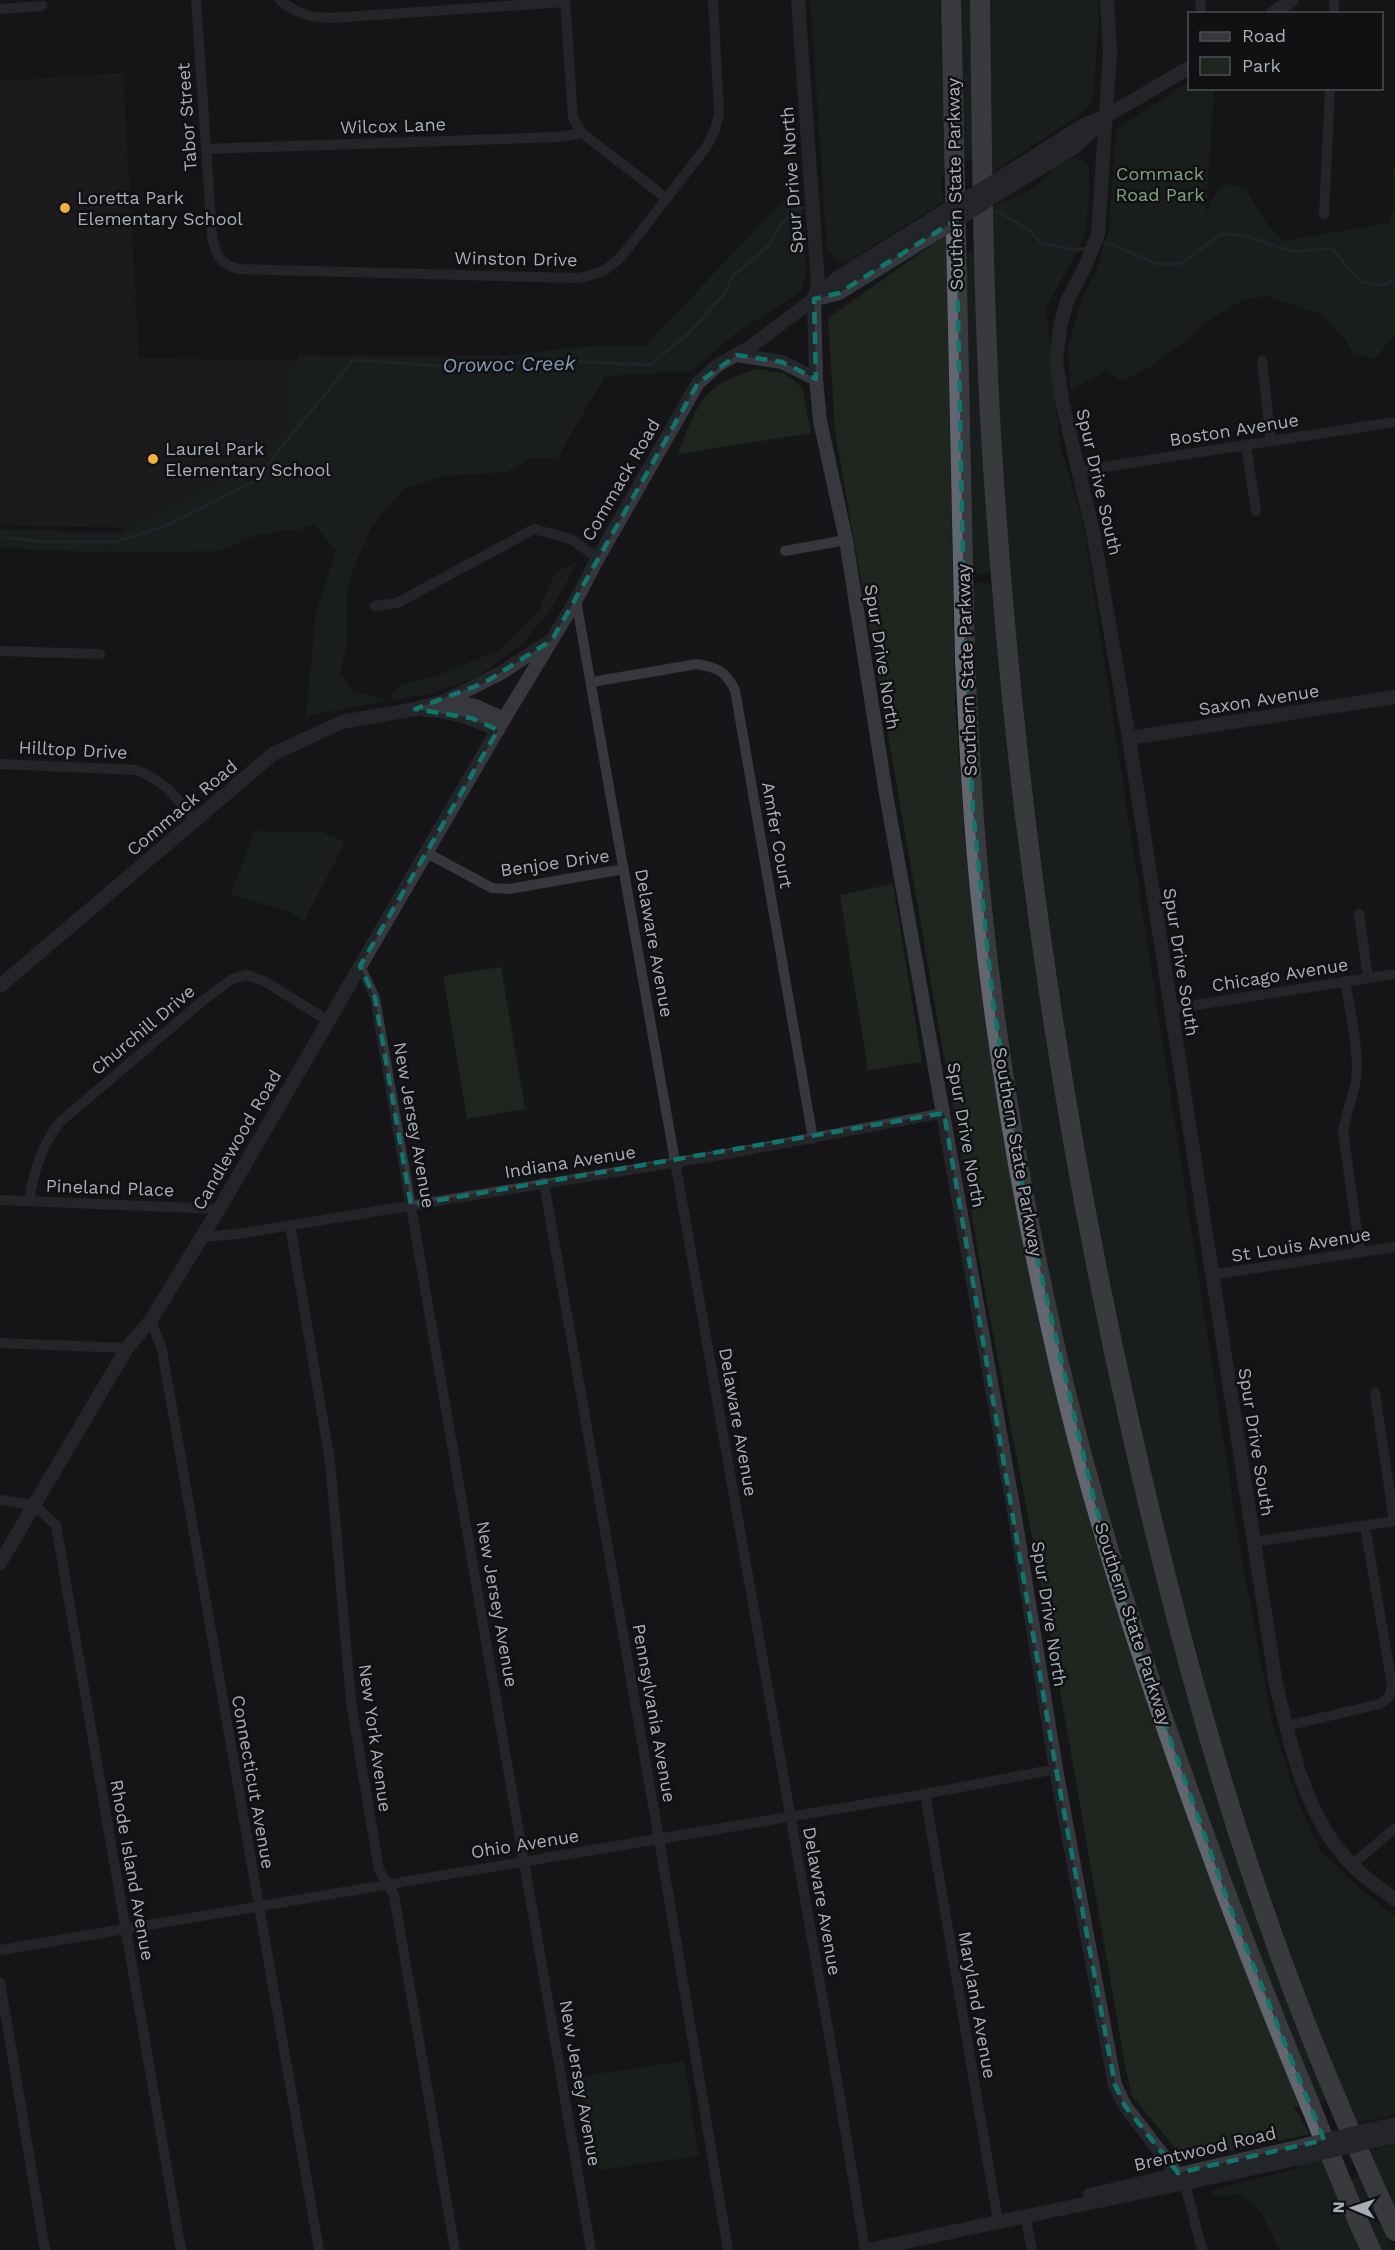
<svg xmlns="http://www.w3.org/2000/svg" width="1395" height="2250" font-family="'Work Sans',sans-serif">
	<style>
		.built { fill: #222225 }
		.green { fill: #1e261f }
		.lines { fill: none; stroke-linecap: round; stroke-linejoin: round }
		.stream { stroke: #2c353c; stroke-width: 3 }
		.minor { stroke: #37383d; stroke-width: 10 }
		.tertiary { stroke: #37383d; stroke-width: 14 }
		.motorway { stroke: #63666e; stroke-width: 20 }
		.tertiary-bridge { stroke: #37383d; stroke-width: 14 }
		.marked { fill: none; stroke: #0f766e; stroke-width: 4.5; stroke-dasharray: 12 8; stroke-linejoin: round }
		.poi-dot { fill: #f2b134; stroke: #111113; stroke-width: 2 }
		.labels { text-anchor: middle; stroke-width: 5; stroke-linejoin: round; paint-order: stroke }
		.street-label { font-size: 18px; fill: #a8adb8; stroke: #111113 }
		.park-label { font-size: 18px; fill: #7fa381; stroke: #111113 }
		.poi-label { font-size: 18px; fill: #a8adb8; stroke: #111113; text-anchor: start }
		.water-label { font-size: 20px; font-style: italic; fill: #7f9bb3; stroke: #111113 }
	</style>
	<rect width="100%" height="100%" fill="#161618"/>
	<polygon class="built" points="123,73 139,358 309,361 303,531 0,525 0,81"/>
	<g class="green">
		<polygon points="810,0 940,0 945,175 940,174 944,201 846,263 836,261 827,249"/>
		<polygon points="959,0 970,0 973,160 963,159"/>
		<polygon points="988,0 1098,0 1099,18 1093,100 1085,111 990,174"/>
		<polygon points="1189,82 1190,88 1214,89 1206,214 1215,194 1224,184 1246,189 1265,221 1283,241 1389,223 1394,206 1393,166 1395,166 1395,334 1376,358 1354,355 1344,338 1321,314 1266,296 1243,300 1203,324 1187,340 1150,367 1122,381 1105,371 1070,391 1068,346 1081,302 1097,268 1109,230 1116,130"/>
		<polygon points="1081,157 1089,169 1089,196 1085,235 1046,308 1060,446 1083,523 1241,1555 1273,1727 1297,1799 1321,1852 1358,1887 1395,1917 1395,2114 1355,2124 1314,2025 1270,1899 1221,1744 1178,1584 1137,1419 1102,1258 1069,1079 1023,739 996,396 992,206 1031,190 1065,160"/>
		<polygon points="799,184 806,270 802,291 737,332 692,371 605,376 557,459 532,458 507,472 443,476 403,489 373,525 357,559 347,589 347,643 340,672 354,691 389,700 399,685 439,675 501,649 539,610 555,573 579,560 550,611 520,646 478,676 431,694 390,700 306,716 316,612 336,550 314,525 258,535 220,551 93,552 0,548 0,529 118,533 261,461 287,429 288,390 298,355 505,356 579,347 645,346"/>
		<polygon points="946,235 955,702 965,842 985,1014 1005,1145 1043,1342 1090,1523 1134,1665 1188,1820 1300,2107 1294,2107 1310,2134 1191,2160 1180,2154 1132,2096 1126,2070 1047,1615 985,1292 835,431 828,318"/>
		<polygon points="964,252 974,252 985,500 991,568 988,573 974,574 970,569"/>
		<path d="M 759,369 L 785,374 L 802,387 L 811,433 L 678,454 C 698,404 702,383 759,369 Z"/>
		<polygon points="976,583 987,583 991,584 992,590 1005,724 1026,907 1062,1136 1119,1420 1168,1617 1327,2100 1317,2104 1241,1911 1137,1617 1082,1424 1050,1288 1022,1140 1004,1023 983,842 975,724 972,586"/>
		<polygon points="254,831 322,832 345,842 304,921 288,911 231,895"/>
		<polygon points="893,884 922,1062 868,1070 840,895"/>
		<polygon points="501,967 525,1109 467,1119 443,976"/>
		<polygon points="684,2061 699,2156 599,2170 577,2077"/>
		<polygon points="1395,2141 1395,2206 1369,2151 1389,2146 1389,2143"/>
		<path d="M 1322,2160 L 1363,2250 L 1280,2250 C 1270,2232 1259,2198 1237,2195 C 1229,2194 1221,2197 1213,2196 L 1213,2190 L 1296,2169 L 1302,2164 Z"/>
		<polygon points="1360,2176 1393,2250 1380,2250 1350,2180"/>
	</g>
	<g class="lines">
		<g class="stream">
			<polyline points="996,211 1028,229 1041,243 1076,250 1086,248"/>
			<polyline points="1104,244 1109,243 1156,264 1181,264 1221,234 1243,235 1294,252 1331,248 1361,282 1383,285 1395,280"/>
			<polyline points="0,537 48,542 115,542 168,525 253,482 353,360 472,368 546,360 650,365 689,333 725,293 732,277 769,245 779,227 795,209 803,208"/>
		</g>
		<g class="minor">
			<path d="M 196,0 L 212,236 C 216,256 218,262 238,269 L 578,278 C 601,274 609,270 625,252 L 707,146 L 715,130 L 719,113 L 713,0"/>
			<path d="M 280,0 C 298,14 307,17 330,18 L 565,2"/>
			<polyline points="565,0 573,118 582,133 666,198"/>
			<polyline points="1200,0 1201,14"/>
			<polyline points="0,9 42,6"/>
			<polyline points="1334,14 1334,0"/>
			<polyline points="206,149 560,137 582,133"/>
			<polyline points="1324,214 1330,88"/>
			<polyline points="1262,361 1271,441"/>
			<polyline points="1246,446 1256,511"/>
			<polyline points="1078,471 1395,422"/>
			<polyline points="785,551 846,540"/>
			<polyline points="576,600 835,2069 865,2250"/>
			<polyline points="375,606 397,603 534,529 571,539 598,558"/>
			<polyline points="0,651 100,654"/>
			<path d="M 592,682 L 697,664 C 719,668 725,671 735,690 L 813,1139"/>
			<path d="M 0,764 L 137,770 C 167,783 175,796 195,821"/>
			<polyline points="427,853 492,888 509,889 624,869"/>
			<polyline points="1359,914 1368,978"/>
			<polyline points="360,966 375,998 591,2250"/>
			<path d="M 1345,981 C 1350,1010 1357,1040 1357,1069 C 1357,1089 1346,1111 1343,1132 L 1360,1252"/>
			<polyline points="1170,1009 1395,974"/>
			<polyline points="544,1183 659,1839 728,2250"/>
			<polyline points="0,1200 219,1209"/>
			<path d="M 29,1201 C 34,1170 41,1147 60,1122 L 205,999 L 232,979 L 247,975 L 264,981 L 327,1020"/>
			<polyline points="290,1225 330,1461 351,1702 379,1870 394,1895 455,2250"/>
			<polyline points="201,1237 237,1234 727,1154 944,1113"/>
			<polyline points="1211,1275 1395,1247"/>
			<polyline points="151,1320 162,1350 319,2250"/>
			<polyline points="0,1343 127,1348"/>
			<polyline points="1375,1393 1394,1521"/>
			<polyline points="0,1500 34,1505 56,1525 181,2250"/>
			<polyline points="1253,1542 1395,1521"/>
			<polyline points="1286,1726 1380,1704 1389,1697 1392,1685 1365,1526"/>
			<polyline points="925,1794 998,2221"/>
			<polyline points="1352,1865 1395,1828"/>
			<polyline points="0,1950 925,1794 1056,1769"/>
			<polyline points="0,1982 45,2250"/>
			<polyline points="1185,2184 1202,2250"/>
			<polyline points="1025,2215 1032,2250"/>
		</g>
		<g class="tertiary">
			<polyline points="798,0 818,285 814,299 816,379 820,421 846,540 886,794 1014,1511 1056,1769 1115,2085 1125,2106 1185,2184"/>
			<path d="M 1107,0 L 1110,51 L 1098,234 L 1084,269 L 1067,301 L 1061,323 L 1056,360 L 1062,401 L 1093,532 L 1129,738 L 1276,1684 C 1291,1748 1305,1817 1352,1865 C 1364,1878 1381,1888 1395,1900"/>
			<polyline points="1272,14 1292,0"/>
			<polyline points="995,181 1084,125 1107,116 1190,67"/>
			<polyline points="996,195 1075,147 1101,122"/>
			<polyline points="816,299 839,293 943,229"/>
			<polyline points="737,355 782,362 816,379"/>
			<polyline points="445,701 501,673 550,641"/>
			<path d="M 425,710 C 452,711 474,719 498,730"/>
			<polyline points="1129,738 1395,697"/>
			<polyline points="0,986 273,754 342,722 415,709 445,701 475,706 504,719"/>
			<polyline points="0,1563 127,1348 151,1320 219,1209 504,719 576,600 598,558 698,383 718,365 750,347 814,299 840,276 942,213"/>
			<polyline points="1364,2131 1395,2124"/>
			<polyline points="1370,2142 1395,2136"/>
			<polyline points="1090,2195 1301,2146"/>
			<path d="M 869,2250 C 1014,2217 1160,2190 1304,2157"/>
		</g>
		<g class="motorway">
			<path d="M 951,0 L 965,660 C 969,743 973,826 982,909 C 996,1043 1018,1177 1047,1310 C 1086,1494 1145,1673 1210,1850 C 1242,1938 1277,2025 1313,2112 C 1332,2159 1350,2205 1371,2250"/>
			<path d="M 980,0 C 982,161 983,322 994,482 C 1015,800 1060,1115 1130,1425 C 1172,1611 1221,1798 1288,1977 C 1320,2063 1356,2147 1395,2231"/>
		</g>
		<g class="tertiary-bridge">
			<polyline points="942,213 995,181"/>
			<polyline points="943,229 996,195"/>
			<polyline points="1301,2146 1364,2131"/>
			<polyline points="1304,2157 1370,2142"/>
		</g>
	</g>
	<path d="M0 0H1395V2250H0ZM 956,220 L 965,660 L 973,811 L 993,1002 L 1027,1214 L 1095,1504 L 1153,1691 L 1233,1915 L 1324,2140 L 1178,2173 L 1125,2106 L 1115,2085 L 1056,1769 L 944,1113 L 411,1205 L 375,998 L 360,966 L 498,730 L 471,718 L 415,709 L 484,683 L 552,640 L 698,383 L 737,355 L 782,362 L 816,379 L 814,299 L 839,293 Z" fill="#161618" fill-opacity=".55" fill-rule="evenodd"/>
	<path class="marked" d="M 956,220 L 965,660 L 973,811 L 993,1002 L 1027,1214 L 1095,1504 L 1153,1691 L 1233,1915 L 1324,2140 L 1178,2173 L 1125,2106 L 1115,2085 L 1056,1769 L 944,1113 L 411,1205 L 375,998 L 360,966 L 498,730 L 471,718 L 415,709 L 484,683 L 552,640 L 698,383 L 737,355 L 782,362 L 816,379 L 814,299 L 839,293 Z"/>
	<g class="poi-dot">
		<circle cx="65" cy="208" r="6"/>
		<circle cx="153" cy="459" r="6"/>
	</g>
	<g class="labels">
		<g class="street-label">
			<text transform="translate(187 117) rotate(-94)" y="6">Tabor Street</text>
			<text transform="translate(393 126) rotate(-2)" y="6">Wilcox Lane</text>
			<text transform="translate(792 180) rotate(-94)" y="6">Spur Drive North</text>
			<text transform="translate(955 184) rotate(-91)" y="6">Southern State Parkway</text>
			<text transform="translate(516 259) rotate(1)" y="6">Winston Drive</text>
			<text transform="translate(1234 430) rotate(-9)" y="6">Boston Avenue</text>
			<text transform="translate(621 480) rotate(-60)" y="6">Commack Road</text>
			<text transform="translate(1099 482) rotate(77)" y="6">Spur Drive South</text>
			<text transform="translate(882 657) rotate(81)" y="6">Spur Drive North</text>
			<text transform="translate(967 670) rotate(-92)" y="6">Southern State Parkway</text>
			<text transform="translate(1259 700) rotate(-9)" y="6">Saxon Avenue</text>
			<text transform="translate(73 750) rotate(3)" y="6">Hilltop Drive</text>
			<text transform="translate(182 808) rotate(-40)" y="6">Commack Road</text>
			<text transform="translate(777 835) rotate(80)" y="6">Amfer Court</text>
			<text transform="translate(555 863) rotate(-8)" y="6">Benjoe Drive</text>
			<text transform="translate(654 943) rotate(80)" y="6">Delaware Avenue</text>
			<text transform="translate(1181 962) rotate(81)" y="6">Spur Drive South</text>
			<text transform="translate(1280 975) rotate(-9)" y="6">Chicago Avenue</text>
			<text transform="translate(143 1030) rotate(-40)" y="6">Churchill Drive</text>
			<text transform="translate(414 1125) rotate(80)" y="6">New Jersey Avenue</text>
			<text transform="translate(966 1135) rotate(80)" y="6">Spur Drive North</text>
			<text transform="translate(237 1140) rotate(-60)" y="6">Candlewood Road</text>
			<text transform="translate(1018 1152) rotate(80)" y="6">Southern State Parkway</text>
			<text transform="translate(570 1162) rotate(-9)" y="6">Indiana Avenue</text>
			<text transform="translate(110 1188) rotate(2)" y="6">Pineland Place</text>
			<text transform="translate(1301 1245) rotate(-9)" y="6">St Louis Avenue</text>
			<text transform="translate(738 1422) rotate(80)" y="6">Delaware Avenue</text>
			<text transform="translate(1256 1442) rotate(81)" y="6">Spur Drive South</text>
			<text transform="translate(497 1604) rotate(80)" y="6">New Jersey Avenue</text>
			<text transform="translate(1049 1614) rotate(81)" y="6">Spur Drive North</text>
			<text transform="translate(1133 1624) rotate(72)" y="6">Southern State Parkway</text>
			<text transform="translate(654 1713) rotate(80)" y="6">Pennsylvania Avenue</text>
			<text transform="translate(375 1738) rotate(82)" y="6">New York Avenue</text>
			<text transform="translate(253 1782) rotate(80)" y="6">Connecticut Avenue</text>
			<text transform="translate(525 1844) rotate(-9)" y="6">Ohio Avenue</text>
			<text transform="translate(132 1870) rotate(80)" y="6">Rhode Island Avenue</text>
			<text transform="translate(822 1901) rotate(80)" y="6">Delaware Avenue</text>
			<text transform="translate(977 2005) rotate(80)" y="6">Maryland Avenue</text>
			<text transform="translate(580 2083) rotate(80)" y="6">New Jersey Avenue</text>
			<text transform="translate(1205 2149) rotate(-13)" y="6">Brentwood Road</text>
		</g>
		<g class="park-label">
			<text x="1160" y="180">Commack<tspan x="1160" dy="21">Road Park</tspan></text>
		</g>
		<g class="poi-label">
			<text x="77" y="204">Loretta Park<tspan x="77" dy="21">Elementary School</tspan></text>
			<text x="165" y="455">Laurel Park<tspan x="165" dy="21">Elementary School</tspan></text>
		</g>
		<g class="water-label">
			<text transform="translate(509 364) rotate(-1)" y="7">Orowoc Creek</text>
		</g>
	</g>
	<rect x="1188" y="12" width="195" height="78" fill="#111113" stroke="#4d4f55" stroke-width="1.5"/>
	<rect x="1200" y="32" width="30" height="9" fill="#37383d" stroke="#4d4f55" stroke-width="1.5"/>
	<text x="1242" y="42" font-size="18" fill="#a8adb8">Road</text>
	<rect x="1200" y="57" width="30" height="18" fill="#1e261f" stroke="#4d4f55" stroke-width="1.5"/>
	<text x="1242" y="72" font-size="18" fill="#a8adb8">Park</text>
	<g transform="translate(1353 2208) rotate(272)" stroke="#111113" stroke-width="4.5" paint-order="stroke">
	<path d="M0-4.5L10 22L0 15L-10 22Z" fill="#a8adb8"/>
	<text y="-9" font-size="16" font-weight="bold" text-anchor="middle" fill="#a8adb8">N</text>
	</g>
</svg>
